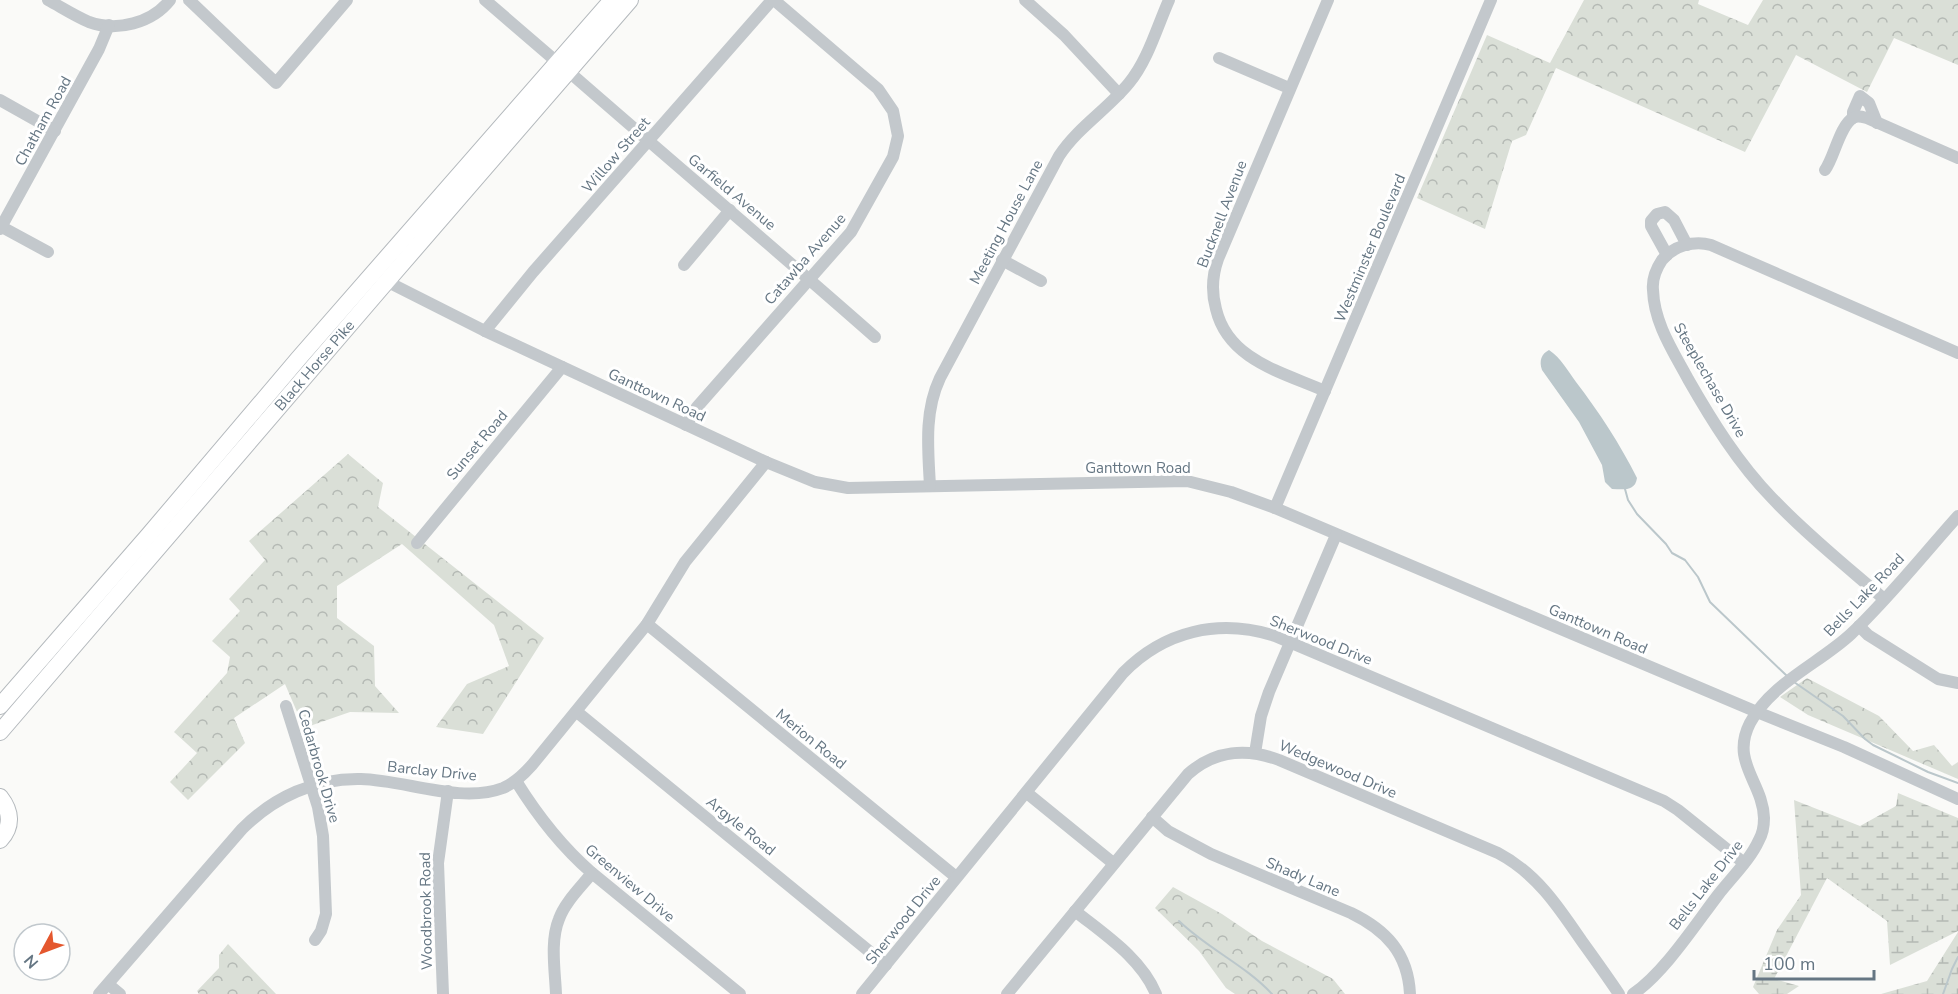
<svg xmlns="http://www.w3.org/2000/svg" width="1958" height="994" font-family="'Nunito Sans',sans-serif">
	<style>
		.forest { fill: url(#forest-crowns) }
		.wetland { fill: url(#wetland-marsh) }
		.water { fill: #bbc7cb }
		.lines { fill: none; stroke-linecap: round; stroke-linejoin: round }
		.stream { stroke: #bbc7cb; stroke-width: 2 }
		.highway-casing { stroke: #b4b9bd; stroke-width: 18 }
		.minor { stroke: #c3c8cc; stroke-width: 12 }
		.highway { stroke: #fff; stroke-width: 16 }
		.labels { text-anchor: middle; stroke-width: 6; stroke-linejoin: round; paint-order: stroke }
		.street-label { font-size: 15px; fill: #657683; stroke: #fff }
	</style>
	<defs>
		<pattern id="forest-crowns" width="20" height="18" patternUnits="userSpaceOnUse" patternTransform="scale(1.5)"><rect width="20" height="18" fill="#dadfd7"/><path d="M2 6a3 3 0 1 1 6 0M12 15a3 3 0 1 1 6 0" fill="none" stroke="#b4b9b4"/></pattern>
		<pattern id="wetland-marsh" width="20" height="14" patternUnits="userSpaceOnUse" patternTransform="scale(1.5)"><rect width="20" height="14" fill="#dadfd7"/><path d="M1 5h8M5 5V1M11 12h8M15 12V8" fill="none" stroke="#b4b9b4"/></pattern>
	</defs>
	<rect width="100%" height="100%" fill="#fafaf8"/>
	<g class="forest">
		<polygon points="1584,0 1699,0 1698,4 1748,25 1763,0 1958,0 1958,65 1894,38 1867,92 1796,55 1745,152 1556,68 1526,135 1512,141 1485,229 1417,198 1487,35 1550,63"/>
		<polygon points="348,454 383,483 378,507 544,638 483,734 436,727 467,684 509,666 494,625 402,544 337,586 337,618 374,646 375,686 399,713 350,712 304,728 285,684 234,718 245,743 188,800 170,782 197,753 174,732 227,673 230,657 212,641 240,611 229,599 265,560 249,541"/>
		<polygon points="1807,678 1879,716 1913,751 1934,745 1952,766 1958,762 1958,779 1808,715 1780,697"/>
		<polygon points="1173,887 1222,914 1262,941 1333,979 1345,994 1235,994 1226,988 1199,951 1155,908"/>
		<polygon points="228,944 276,994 199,994 197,991 219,968 219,955"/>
	</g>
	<g class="wetland">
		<polygon points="1898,793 1958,818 1958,931 1890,965 1887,921 1827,878 1774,979 1799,986 1787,994 1759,994 1753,987 1777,930 1801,895 1794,800 1860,826 1896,806"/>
		<polygon points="1958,932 1958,994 1881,994 1927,981"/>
	</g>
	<path class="water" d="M 1549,350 C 1561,358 1568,371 1576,382 C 1599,412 1620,444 1637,478 C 1635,492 1623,489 1612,489 L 1605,482 L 1602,465 L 1579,422 L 1542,370 C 1539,361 1541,354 1549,350 Z"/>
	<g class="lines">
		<g class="stream">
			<polyline points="1625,489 1628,500 1637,514 1666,544 1672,553 1685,560 1698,577 1710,602 1787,676"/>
			<polyline points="1794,682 1843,716 1865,739 1873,745 1928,772 1958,783"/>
			<path d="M 1179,921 C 1208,949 1245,965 1272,994"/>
			<polyline points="1943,994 1952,969 1958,957"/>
		</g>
		<defs>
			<g id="highway">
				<polyline points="0,706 148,536 299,358 612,0"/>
				<path id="s1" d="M 0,732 L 387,281 L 630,0"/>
				<path d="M 0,797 C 11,811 13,826 0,840"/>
			</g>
		</defs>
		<use href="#highway" class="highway-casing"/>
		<g class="minor">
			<path d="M 48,0 C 61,7 75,16 89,22 C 117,32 152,23 170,0"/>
			<polyline points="189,0 276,83 347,0"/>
			<polyline points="485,0 557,62"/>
			<polyline points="1025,0 1064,35 1119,94"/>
			<polyline points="1219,58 1289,88"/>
			<path d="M 568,71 C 670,160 774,248 875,337"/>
			<polyline points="0,100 55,131"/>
			<polyline points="1853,118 1853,112 1860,96 1869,103 1877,123"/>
			<path d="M 1825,170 C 1834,158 1840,125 1853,118 C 1857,115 1863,117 1867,118 L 1958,158"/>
			<polyline points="0,226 48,252"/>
			<polyline points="0,229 99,49 109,25"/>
			<polyline points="1667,255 1651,226 1651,221 1657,214 1665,212 1674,220 1687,245"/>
			<polyline points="1002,260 1041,281"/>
			<polyline points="684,265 730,210"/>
			<polyline points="380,278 485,331 766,462 815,482 848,488 1187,481 1231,492 1275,508 1757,712 1844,747 1958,799"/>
			<polyline points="485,331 533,272 772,0"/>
			<path d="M 1325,391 C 1282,372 1228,360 1216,309 C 1211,291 1212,276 1218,259 L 1328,0"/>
			<polyline points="686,425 697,407 851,232 893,157 898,136 893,111 878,89 774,0"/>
			<path d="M 930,486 C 928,449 924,412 940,378 L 1059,156 C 1078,127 1108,109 1129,83 C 1148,60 1157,27 1169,0"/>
			<polyline points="1275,508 1491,0"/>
			<polyline points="417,543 562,367"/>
			<path d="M 1884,599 C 1846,566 1806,534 1772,498 C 1738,463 1712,421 1688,379 C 1673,351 1654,323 1653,290 C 1652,280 1656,269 1662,260 C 1673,246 1694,240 1711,245 L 1958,353"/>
			<polyline points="647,624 956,877"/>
			<polyline points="1859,626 1868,635 1938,679 1958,683"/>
			<polyline points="286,706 318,807 323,836 326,914 321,931 315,940"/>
			<polyline points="577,712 886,965"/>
			<polyline points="1255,753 1261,716 1269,692 1336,535"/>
			<path d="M 516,781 C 537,815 562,847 592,873 L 740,994"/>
			<polyline points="1027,793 1113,863"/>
			<path d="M 1152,817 L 1168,831 L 1211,854 L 1351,913 C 1386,930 1408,953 1410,994"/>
			<path d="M 1075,911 C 1105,935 1141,958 1156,994"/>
			<polyline points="108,984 120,994"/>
			<path d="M 99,994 L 242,829 C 274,797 315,778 361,779 C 405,780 461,804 503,788 C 515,783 524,774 532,765 L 647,624 L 685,562 L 766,462"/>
			<polyline points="443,994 438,863 448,791"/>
			<path d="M 556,994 C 555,970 550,941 559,919 C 565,902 581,887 592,873"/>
			<path d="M 862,994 L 1123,673 C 1164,631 1219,618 1275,636 L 1664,801 L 1678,810 L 1744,863"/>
			<path d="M 1007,994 L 1188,774 C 1215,750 1247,748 1279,760 L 1498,853 C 1536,873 1558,906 1581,940 C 1594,958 1607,976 1619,994"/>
			<path d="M 1633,994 C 1664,973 1695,925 1718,895 C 1732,877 1750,860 1759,840 C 1763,833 1764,826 1764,818 C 1763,782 1730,762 1750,723 C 1771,683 1820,663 1851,634 C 1890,597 1923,555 1958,516"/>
		</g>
		<use href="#highway" class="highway"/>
	</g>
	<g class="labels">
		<g class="street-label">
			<text transform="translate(43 121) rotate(-61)" y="5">Chatham Road</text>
			<text transform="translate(616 155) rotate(-49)" y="5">Willow Street</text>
			<text transform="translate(732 192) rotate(40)" y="5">Garfield Avenue</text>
			<text transform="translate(1222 214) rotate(-69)" y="5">Bucknell Avenue</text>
			<text transform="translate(1006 222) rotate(-62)" y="5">Meeting House Lane</text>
			<text transform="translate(1370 248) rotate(-67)" y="5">Westminster Boulevard</text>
			<text transform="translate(805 259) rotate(-49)" y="5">Catawba Avenue</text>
			<text dy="5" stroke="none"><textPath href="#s1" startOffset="483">Black Horse Pike</textPath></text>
			<text transform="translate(1710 380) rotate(60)" y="5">Steeplechase Drive</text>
			<text transform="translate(657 395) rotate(25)" y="5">Ganttown Road</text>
			<text transform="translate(477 445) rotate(-50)" y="5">Sunset Road</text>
			<text x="1138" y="473">Ganttown Road</text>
			<text transform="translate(1864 595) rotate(-46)" y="5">Bells Lake Road</text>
			<text transform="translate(1598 629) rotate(23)" y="5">Ganttown Road</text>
			<text transform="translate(1321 640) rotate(22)" y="5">Sherwood Drive</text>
			<text transform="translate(811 739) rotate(39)" y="5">Merion Road</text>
			<text transform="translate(319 766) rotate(74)" y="5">Cedarbrook Drive</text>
			<text transform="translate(1338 769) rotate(23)" y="5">Wedgewood Drive</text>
			<text transform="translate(432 771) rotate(6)" y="5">Barclay Drive</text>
			<text transform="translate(741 826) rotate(39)" y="5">Argyle Road</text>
			<text transform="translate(1303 877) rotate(23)" y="5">Shady Lane</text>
			<text transform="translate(630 883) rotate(40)" y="5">Greenview Drive</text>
			<text transform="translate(1706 885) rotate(-52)" y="5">Bells Lake Drive</text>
			<text transform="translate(426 911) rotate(-91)" y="5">Woodbrook Road</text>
			<text transform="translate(903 920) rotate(-51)" y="5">Sherwood Drive</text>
		</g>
	</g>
	<g transform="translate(42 952) rotate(229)"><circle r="28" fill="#ffffff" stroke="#c1c8cd" stroke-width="1.5"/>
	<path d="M0-4.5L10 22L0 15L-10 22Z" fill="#e4572e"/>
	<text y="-9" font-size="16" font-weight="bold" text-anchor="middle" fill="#657683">N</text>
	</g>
	<path d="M1754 970v9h120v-9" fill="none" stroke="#657683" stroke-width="3"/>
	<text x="1763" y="970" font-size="18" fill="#657683" stroke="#ffffff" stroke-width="4.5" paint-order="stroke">100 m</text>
</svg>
